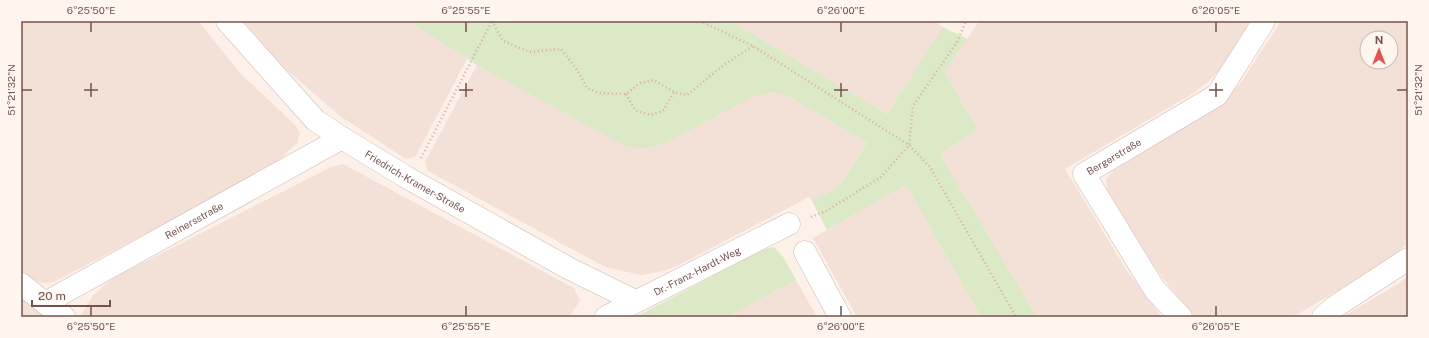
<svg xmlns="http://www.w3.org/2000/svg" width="1429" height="338" font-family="'Public Sans',sans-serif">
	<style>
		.residential { fill: #f3e1d7; fill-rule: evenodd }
		.green { fill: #dce9c7 }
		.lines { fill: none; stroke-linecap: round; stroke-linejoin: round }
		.minor-casing { stroke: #d0b9b1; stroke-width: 23 }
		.path { stroke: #d5ada4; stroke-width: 2.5; stroke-dasharray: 1 3; stroke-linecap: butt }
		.minor { stroke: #fff; stroke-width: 22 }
		.ticks { fill: none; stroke: #75534d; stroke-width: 1.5 }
		.labels { text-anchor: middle; stroke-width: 3.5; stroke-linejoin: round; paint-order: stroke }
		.street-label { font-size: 10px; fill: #75534d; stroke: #fef5ef }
		.neatline { fill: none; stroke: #75534d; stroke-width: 1.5 }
		.ticks-label { font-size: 10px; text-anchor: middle; fill: #75534d }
	</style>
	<rect width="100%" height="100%" fill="#fcf0e9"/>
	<g class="residential">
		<polygon points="21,21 198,21 241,74 295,125 300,133 297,143 271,168 54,282 42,283 30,279 21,271"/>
		<polygon points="243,21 408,21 467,59 415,157 406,159 340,116 280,64"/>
		<polygon points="731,21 934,21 943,27 887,114"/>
		<polygon points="979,21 1251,21 1221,68 1208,82 1192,94 1065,169 1125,268 1162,317 1037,317 940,154 978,130 945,72"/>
		<path d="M 1281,21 L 1408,21 L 1408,243 L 1387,261 L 1293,317 L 1194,317 L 1168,285 L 1144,252 L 1107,189 L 1106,179 L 1114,170 L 1220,106 L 1242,81 ZM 1367,38 L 1391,38 L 1391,62 L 1367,62 Z"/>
		<polygon points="477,65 625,145 643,149 662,145 754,95 772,92 790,97 867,143 839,187 812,201 809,197 679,265 664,271 641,275 605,267 428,171 425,162"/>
		<polygon points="343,164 574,288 580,301 569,317 82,317 81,315 93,295 115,277 331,167"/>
		<polygon points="906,185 981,317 857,317 813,238"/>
		<polygon points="1408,276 1408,317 1342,317 1400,283"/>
		<polygon points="796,280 817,317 727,317"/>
		<polygon points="21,294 50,317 21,317"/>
	</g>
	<g class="green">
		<polygon points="408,21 731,21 887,114 943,27 967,39 945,72 978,130 940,154 1037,317 981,317 906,185 827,230 812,201 839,187 867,143 790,97 772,92 754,96 662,145 643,149 625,146 477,65"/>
		<polygon points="774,247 784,258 796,280 727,317 636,317 761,250"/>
	</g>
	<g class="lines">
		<defs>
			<g id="minor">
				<path id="s1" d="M 227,21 L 315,120 L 342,138 L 406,177 L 568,268 L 635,301"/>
				<polyline points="805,252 840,317"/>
				<polyline points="21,284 45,303"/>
				<path id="s2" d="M 64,317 L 45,303 L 342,138"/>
				<path id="s3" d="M 606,317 L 789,224"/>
				<path id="s4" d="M 1181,317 L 1155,290 L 1084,174 L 1217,95 L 1264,21"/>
				<polyline points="1323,317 1333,308 1408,259"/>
			</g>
		</defs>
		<use href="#minor" class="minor-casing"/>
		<g class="path">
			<polyline points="492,21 503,41 529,52 561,49 578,71 587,88 599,93 626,94 640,83 654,80 674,92 687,95 725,64 753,46"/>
			<polyline points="700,21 753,46 909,145 930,167 1016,317"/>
			<polyline points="626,94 635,110 650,115 663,111 674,92"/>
			<polyline points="421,158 492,21"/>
			<polyline points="811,217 826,211 881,177 909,145 913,106 957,42 966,21"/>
		</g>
		<use href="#minor" class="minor"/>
	</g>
	<path class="ticks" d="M 91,22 L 91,32M 466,22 L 466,32M 841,22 L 841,32M 1216,22 L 1216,32M 91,83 L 91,97M 466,83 L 466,97M 841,83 L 841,97M 1216,83 L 1216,97M 22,90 L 32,90M 84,90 L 98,90M 459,90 L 473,90M 834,90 L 848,90M 1209,90 L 1223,90M 1397,90 L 1407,90M 91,306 L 91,316M 466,306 L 466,316M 841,306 L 841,316M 1216,306 L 1216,316"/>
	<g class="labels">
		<g class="street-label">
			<text dy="4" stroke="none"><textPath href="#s4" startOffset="208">Bergerstraße</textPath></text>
			<text dy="4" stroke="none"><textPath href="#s1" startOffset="250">Friedrich-Kramer-Straße</textPath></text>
			<text dy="4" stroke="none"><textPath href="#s2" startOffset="194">Reinersstraße</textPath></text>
			<text dy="4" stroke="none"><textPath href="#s3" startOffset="102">Dr.-Franz-Hardt-Weg</textPath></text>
		</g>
	</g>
	<rect width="1429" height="338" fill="none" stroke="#fef5ef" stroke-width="44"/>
	<g transform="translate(1379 50)"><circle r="19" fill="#fef5ef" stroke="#c7b4ae"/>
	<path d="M0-3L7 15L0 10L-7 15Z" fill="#e05554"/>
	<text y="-6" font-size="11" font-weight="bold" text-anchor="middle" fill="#75534d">N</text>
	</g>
	<path d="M32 300v6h78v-6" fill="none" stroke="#75534d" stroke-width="2"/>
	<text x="38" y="300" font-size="12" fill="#75534d" stroke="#fef5ef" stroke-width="3" paint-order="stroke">20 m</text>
	<rect x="22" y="22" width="1385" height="294" class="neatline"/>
	<g class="ticks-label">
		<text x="91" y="14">6°25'50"E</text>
		<text x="466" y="14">6°25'55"E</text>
		<text x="841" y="14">6°26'00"E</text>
		<text x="1216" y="14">6°26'05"E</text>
		<text transform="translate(11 90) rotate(-90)" y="4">51°21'32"N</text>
		<text transform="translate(1418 90) rotate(-90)" y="4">51°21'32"N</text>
		<text x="91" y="330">6°25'50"E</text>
		<text x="466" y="330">6°25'55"E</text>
		<text x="841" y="330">6°26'00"E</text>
		<text x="1216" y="330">6°26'05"E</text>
	</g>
</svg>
